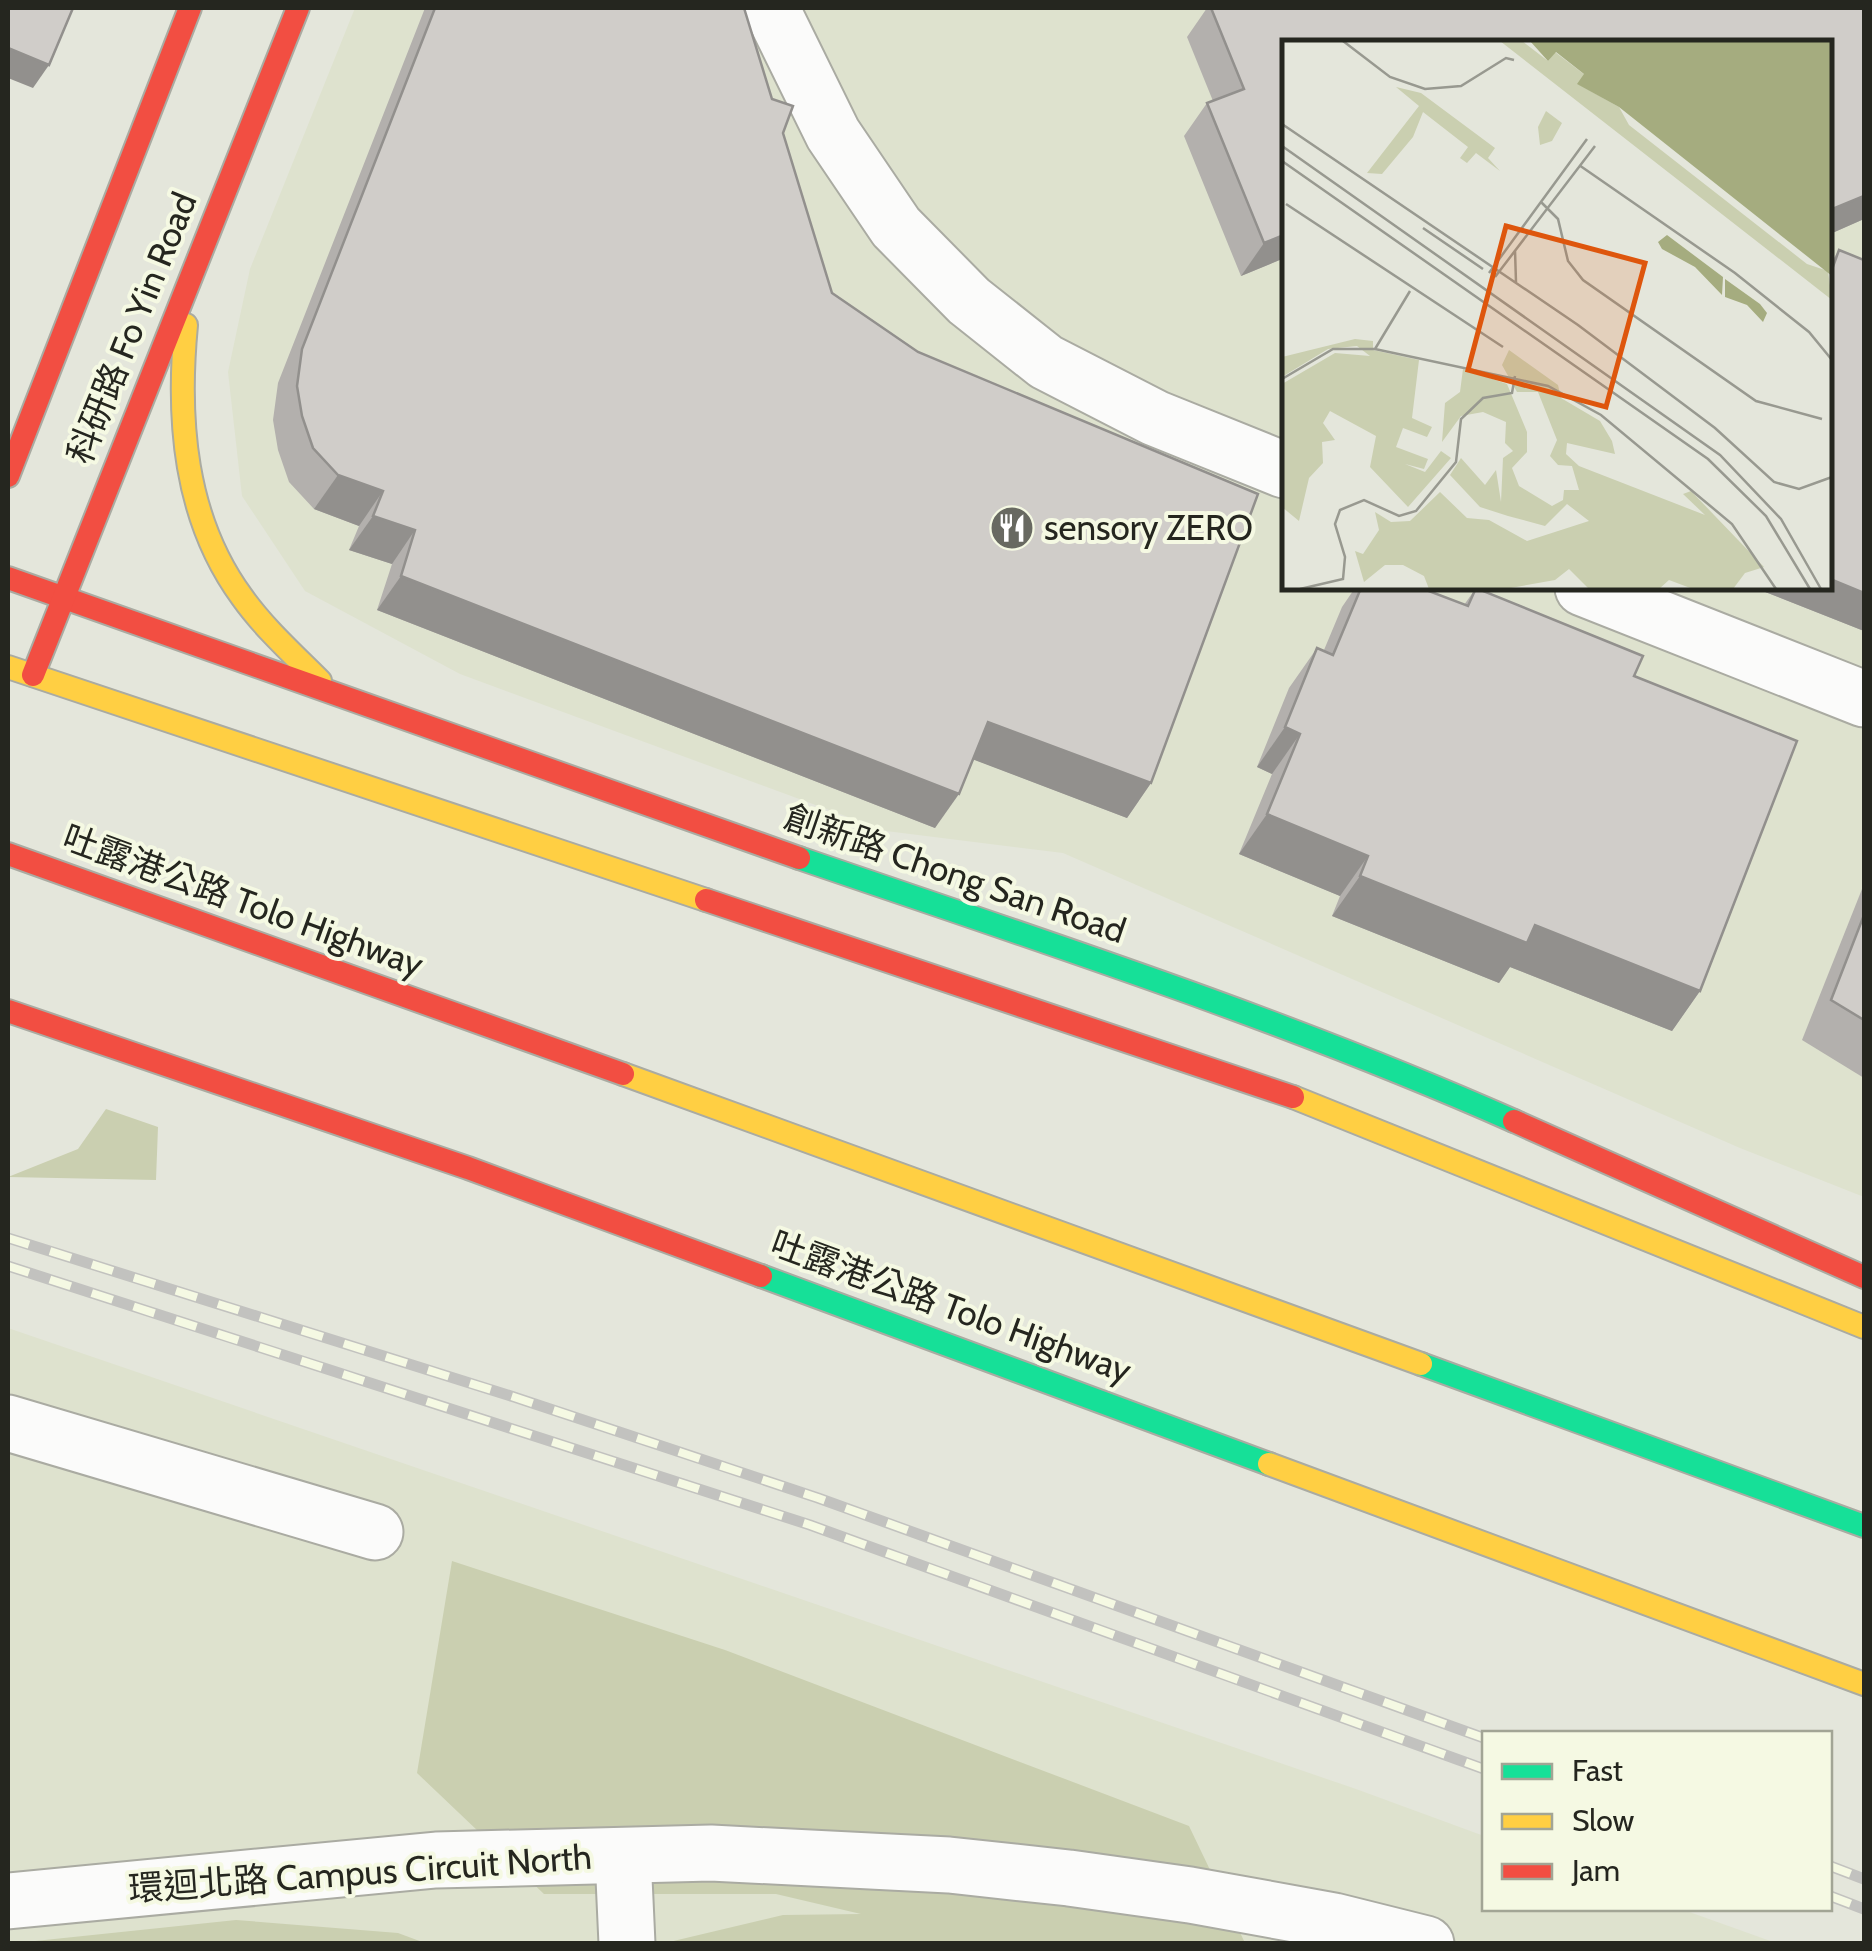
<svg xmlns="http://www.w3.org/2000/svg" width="1872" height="1951" font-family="Cabin,'Noto Sans TC',sans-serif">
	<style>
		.built { fill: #dee2ce; fill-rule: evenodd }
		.green { fill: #cacfb0 }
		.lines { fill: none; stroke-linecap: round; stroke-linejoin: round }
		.street-casing { stroke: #aaaba2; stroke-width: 59 }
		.fast-casing { stroke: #aaaba2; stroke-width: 26 }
		.slow-casing { stroke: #aaaba2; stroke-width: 26 }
		.jam-casing { stroke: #aaaba2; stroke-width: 26 }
		.street { stroke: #fbfbfa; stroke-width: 55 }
		.fast { stroke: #16e098; stroke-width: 22 }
		.slow { stroke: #ffcf43; stroke-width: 22 }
		.jam { stroke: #f24e42; stroke-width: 22 }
		.rail-casing { stroke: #c2c2bf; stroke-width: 11 }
		.rail { stroke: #f5f9e3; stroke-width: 8; stroke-dasharray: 22; stroke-linecap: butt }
		.wall { fill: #b3b0ad }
		.shaded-wall { fill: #92908d }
		.building { fill: #d0cdc9; stroke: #92908d; stroke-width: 2.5 }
		.labels { text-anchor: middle; stroke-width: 8; stroke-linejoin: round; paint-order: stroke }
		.street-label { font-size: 35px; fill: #25261f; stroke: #f5f9e3 }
		.poi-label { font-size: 35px; fill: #25261f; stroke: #f5f9e3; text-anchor: start }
		.inset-road { fill: none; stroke: #989990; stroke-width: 2.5 }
		.view { fill: #de560d; fill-opacity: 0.15; stroke: #de560d; stroke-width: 5 }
		.inset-edge { fill: none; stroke: #25261f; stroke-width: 5 }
	</style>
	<rect width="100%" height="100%" fill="#e4e6db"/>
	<g class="built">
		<path d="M 355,8 L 1864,8 L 1864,1197 L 1740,1148 L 1063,853 L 886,831 L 460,674 L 305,591 L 242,496 L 228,372 L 250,269 ZM 1284,42 L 1830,42 L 1830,588 L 1284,588 Z"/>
		<polygon points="8,1328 1356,1789 1484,1836 1484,1908 1681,1909 1776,1943 8,1944"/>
	</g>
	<g class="green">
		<polygon points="106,1109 158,1127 156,1180 8,1177 78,1149"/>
		<polygon points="452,1561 725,1650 1189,1826 1245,1943 665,1943 783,1915 861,1914 776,1894 544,1894 417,1773"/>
		<polygon points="236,1920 398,1933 425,1943 16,1943"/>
	</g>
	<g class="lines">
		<defs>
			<g id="street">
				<polyline points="771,8 833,134 896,227 969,301 1046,362 1155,418 1284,470"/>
				<polyline points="1583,588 1864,699"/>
				<polyline points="8,1423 375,1532"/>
				<polyline points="623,1856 627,1944"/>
				<polyline points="8,1901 436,1860 711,1853 949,1865 1069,1878 1190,1895 1334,1921 1426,1944"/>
			</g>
			<g id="fast">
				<path d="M 799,858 C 1039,940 1281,1018 1514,1121"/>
				<polyline points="761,1276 1269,1464"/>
				<polyline points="1421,1364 1864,1526"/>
			</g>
			<g id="slow">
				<path d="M 186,325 C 177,419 184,518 242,597 C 264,628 293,654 320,681"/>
				<polyline points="8,667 706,900"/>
				<polyline points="623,1074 1421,1364"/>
				<polyline points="1293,1097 1864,1327"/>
				<polyline points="1269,1464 1864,1684"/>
			</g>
			<g id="jam">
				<polyline points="8,476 190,8"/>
				<polyline points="8,578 799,858"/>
				<polyline points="33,675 298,8"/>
				<polyline points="8,854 623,1074"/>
				<polyline points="706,900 1293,1097"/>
				<polyline points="8,1011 468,1168 761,1276"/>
				<polyline points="1514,1121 1864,1277"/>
			</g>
		</defs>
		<use href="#street" class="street-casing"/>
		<use href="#fast" class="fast-casing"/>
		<use href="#slow" class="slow-casing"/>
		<use href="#jam" class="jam-casing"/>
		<use href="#street" class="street"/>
		<use href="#fast" class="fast"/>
		<use href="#slow" class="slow"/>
		<use href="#jam" class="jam"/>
		<defs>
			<g id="rail">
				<polyline points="8,1238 514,1397 818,1498 1484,1738"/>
				<polyline points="8,1266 810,1525 1484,1769"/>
				<polyline points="1830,1866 1864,1879"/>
				<polyline points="1830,1896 1864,1909"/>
			</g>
		</defs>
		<use href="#rail" class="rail-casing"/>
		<use href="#rail" class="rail"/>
	</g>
	<g class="wall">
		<polygon points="425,8 744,8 832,293 1151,783 1127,818 973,759 935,828 377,610 392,564 349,550 359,526 314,509 289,482 278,450 273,420 278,383"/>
		<polygon points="1207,8 1864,8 1864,219 1830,234 1830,42 1284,42 1284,265 1282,259 1241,276 1184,136 1207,103 1213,101 1187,37"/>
		<polygon points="1839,250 1864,631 1755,588 1830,588 1830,264"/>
		<polygon points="1355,588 1421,588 1464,605 1476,588 1634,676 1700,991 1672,1031 1510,967 1499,983 1332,916 1340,896 1239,854 1272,774 1257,767 1289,688 1317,648 1324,650 1342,607"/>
		<polygon points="1864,884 1864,1078 1802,1040"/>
	</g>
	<g class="shaded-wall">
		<polygon points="8,48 49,65 33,88 8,78"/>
		<polygon points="1864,196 1864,219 1830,234 1830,210"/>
		<polygon points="1284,235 1284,256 1282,259 1241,276 1264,243"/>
		<polygon points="338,475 383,491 359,526 314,509"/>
		<polygon points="373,516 415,530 392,564 349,550"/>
		<polygon points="401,576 959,794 935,828 377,610"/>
		<polygon points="1830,579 1864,593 1864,631 1755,588 1830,588"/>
		<polygon points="988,722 1151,783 1127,818 964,756"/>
		<polygon points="1285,727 1300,734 1272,774 1257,767"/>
		<polygon points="1267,814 1368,856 1340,896 1239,854"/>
		<polygon points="1360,876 1535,925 1700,991 1672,1031 1510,967 1499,983 1332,916"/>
	</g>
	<g class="building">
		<polygon points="8,8 73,8 49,65 8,48"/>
		<polygon points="435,8 744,8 772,99 793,106 783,133 832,293 918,352 1258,494 1151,783 988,722 959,794 401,576 415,530 373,516 383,491 338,475 313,448 302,416 297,386 302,349"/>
		<polygon points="1211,8 1864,8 1864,196 1830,210 1830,42 1284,42 1284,235 1264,243 1207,103 1244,89"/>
		<polygon points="1839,250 1864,260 1864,593 1830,579 1830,275"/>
		<polygon points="1361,588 1421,588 1468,606 1476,588 1643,656 1634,676 1797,741 1700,991 1535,925 1527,943 1360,876 1368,856 1267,814 1300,734 1285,727 1317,648 1333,655"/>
		<polygon points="1864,915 1864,1020 1831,1000"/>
	</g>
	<defs>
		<symbol id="restaurant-disc" viewBox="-11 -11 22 22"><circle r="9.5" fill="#686961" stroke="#f5f9e3"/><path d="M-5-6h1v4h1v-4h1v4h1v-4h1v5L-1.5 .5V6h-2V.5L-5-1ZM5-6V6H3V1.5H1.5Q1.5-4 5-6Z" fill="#fff"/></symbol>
	</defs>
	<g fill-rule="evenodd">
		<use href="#restaurant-disc" x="987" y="503" width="50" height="50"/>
	</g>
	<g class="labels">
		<g class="street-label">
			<text transform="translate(132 328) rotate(-68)" y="12">科研路 Fo Yin Road</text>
			<text transform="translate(955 874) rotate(19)" y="12">創新路 Chong San Road</text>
			<text transform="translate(243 901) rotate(20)" y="12">吐露港公路 Tolo Highway</text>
			<text transform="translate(951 1307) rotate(20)" y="12">吐露港公路 Tolo Highway</text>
			<text transform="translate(360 1873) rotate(-4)" y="12">環迴北路 Campus Circuit North</text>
		</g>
		<g class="poi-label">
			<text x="1044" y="540">sensory ZERO</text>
		</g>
	</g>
	<g transform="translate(1282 40)">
		<rect width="550" height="550" fill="#e4e6db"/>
		<path d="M 218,1 L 240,1 L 266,21 L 273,12 L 303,35 L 296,44 L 337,67 L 347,85 L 525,224 L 546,231 L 550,260 ZM 114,47 L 139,53 L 213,108 L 206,118 L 218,131 L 194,113 L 185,123 L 178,118 L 186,107 L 141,72 L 131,97 L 100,134 L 85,133 L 137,66 ZM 264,71 L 280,83 L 270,101 L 258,105 L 256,87 ZM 73,299 L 91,301 L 91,310 L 137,320 L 130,378 L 150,387 L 145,397 L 121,388 L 114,407 L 146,419 L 142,429 L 123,424 L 143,432 L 159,411 L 169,418 L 126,467 L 88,427 L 94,396 L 48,371 L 41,383 L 53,400 L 40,402 L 41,423 L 27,438 L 17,481 L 0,467 L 0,344 L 53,313 L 88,316 L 75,306 L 46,309 L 0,337 L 0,317 ZM 227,310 L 276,345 L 279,358 L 318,381 L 330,401 L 333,414 L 285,403 L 284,414 L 297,426 L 423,475 L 401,454 L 409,451 L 482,527 L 463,533 L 451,549 L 411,549 L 387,540 L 377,549 L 307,549 L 287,529 L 273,540 L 223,549 L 147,549 L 142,536 L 121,525 L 103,525 L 82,542 L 73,511 L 81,514 L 97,490 L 93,472 L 109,482 L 128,481 L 158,452 L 185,478 L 207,480 L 245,501 L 307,481 L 285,464 L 263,486 L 226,476 L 198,467 L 168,435 L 179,418 L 203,445 L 214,430 L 219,462 L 221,418 L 231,411 L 223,403 L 224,382 L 201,372 L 179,376 L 160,402 L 163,363 L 178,352 L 181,329 L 225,344 L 245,392 L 245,412 L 230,428 L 237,446 L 270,466 L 281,460 L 282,450 L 297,450 L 290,426 L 276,425 L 268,416 L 275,400 L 256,352 L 235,352 L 220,325 Z" fill="#cacfb0"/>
		<path d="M 248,1 L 550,1 L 550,236 L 337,67 L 295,44 L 302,34 L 274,12 L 266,21 ZM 385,195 L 441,237 L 440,255 L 413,227 L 380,209 L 376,202 ZM 443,239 L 478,264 L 485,273 L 481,282 L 465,265 L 443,257 Z" fill="#a5ac7f"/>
		<path class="inset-road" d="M 61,1 L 108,37 L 143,49 L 179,46 L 224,18 L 232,20M 0,84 L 296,285 L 433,388 L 492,442 L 517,449 L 550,437M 0,106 L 438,415 L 499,479 L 539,549M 0,121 L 426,419 L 484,476 L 528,549M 297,125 L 453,233 L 527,292 L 550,320M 259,162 L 276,179 L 286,221 L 301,240 L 474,361 L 540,379M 4,164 L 221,307M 141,188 L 201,229M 233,210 L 234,242M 207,233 L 305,99M 213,237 L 313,106M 93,309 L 128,251M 0,339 L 51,309 L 93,309 L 266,346 L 319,375 L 450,484 L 494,549M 18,549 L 61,539 L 63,517 L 53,484 L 58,470 L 82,460 L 117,476 L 134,471 L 174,422 L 179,379 L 201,358 L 230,353 L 233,336"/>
		<path class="view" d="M 224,186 L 363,223 L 324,367 L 186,330 Z"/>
		<rect width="550" height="550" class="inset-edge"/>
	</g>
	<rect width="1872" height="1951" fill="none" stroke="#25261f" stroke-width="20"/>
	<rect x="1482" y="1731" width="350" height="180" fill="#f5f9e3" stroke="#a2a595" stroke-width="2.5"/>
	<rect x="1502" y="1764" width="50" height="15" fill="#16e098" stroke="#a2a595" stroke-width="2.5"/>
	<text x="1572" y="1781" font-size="30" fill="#25261f">Fast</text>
	<rect x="1502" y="1814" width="50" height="15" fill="#ffcf43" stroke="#a2a595" stroke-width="2.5"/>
	<text x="1572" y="1831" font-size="30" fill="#25261f">Slow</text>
	<rect x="1502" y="1864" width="50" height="15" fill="#f24e42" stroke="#a2a595" stroke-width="2.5"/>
	<text x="1572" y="1881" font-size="30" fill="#25261f">Jam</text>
</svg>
